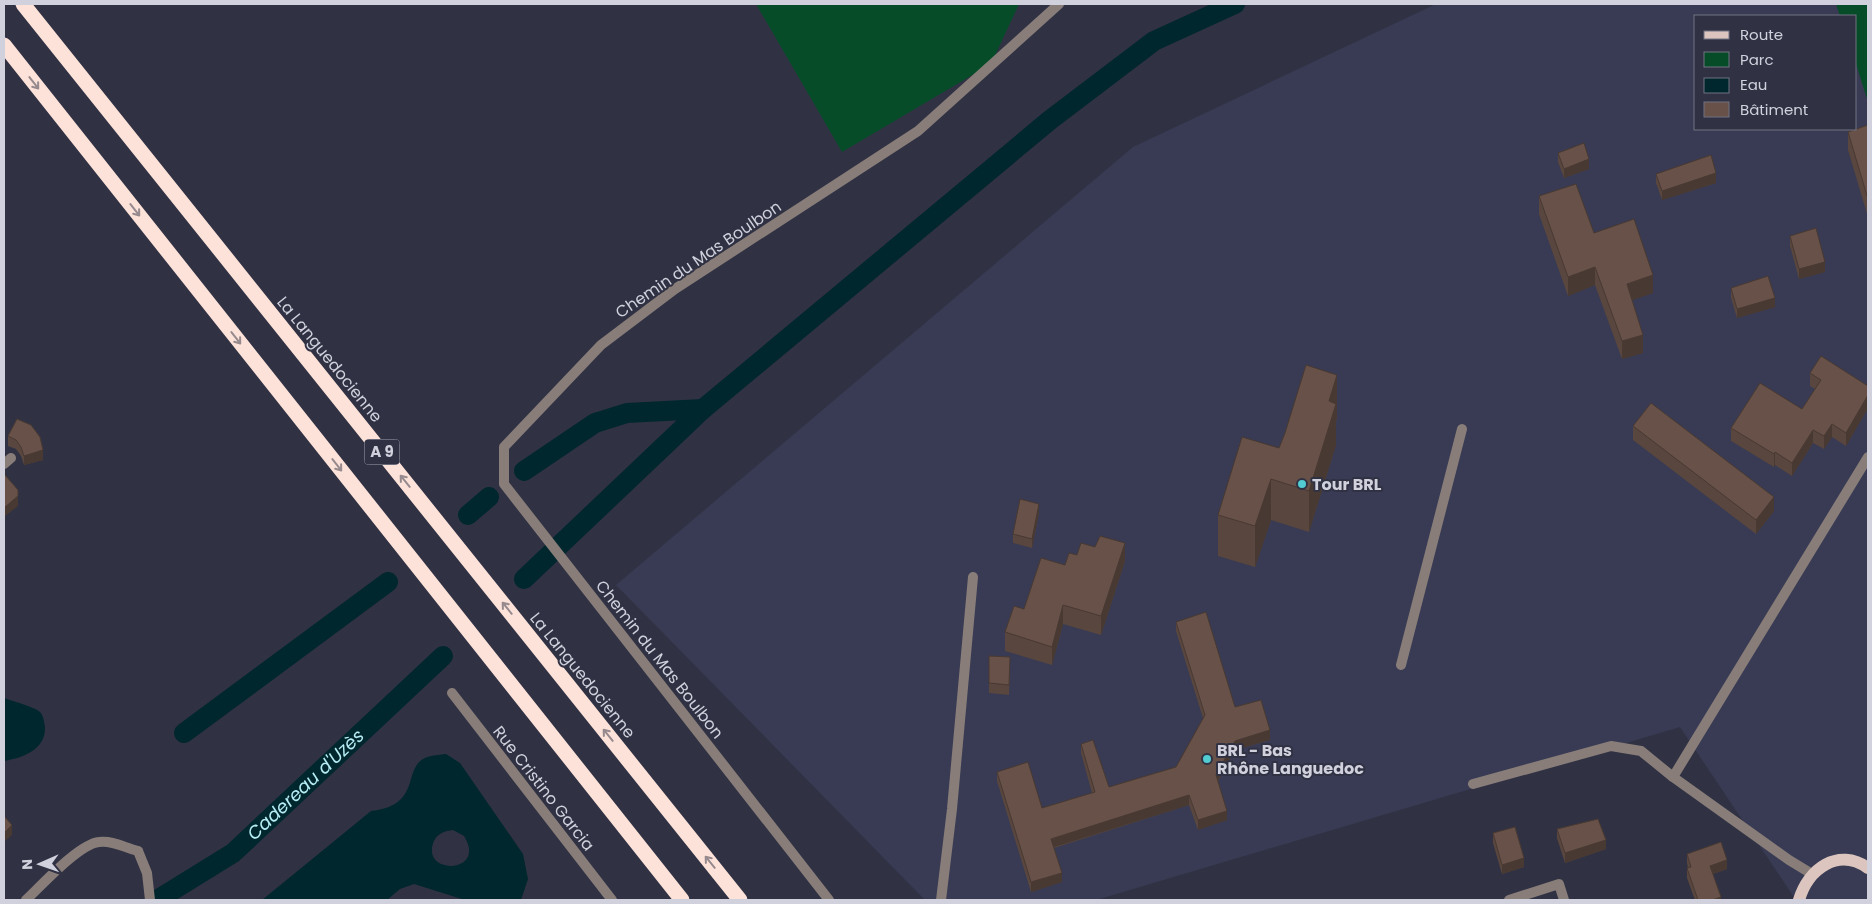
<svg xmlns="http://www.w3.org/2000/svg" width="1872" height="904" font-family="Poppins,sans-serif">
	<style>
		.built { fill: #383b53; fill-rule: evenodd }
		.green { fill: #074c29 }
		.water { fill: #00272d; fill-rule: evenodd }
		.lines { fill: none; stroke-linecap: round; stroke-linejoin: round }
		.canal { stroke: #00272d; stroke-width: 20 }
		.minor { stroke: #887d79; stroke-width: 10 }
		.tertiary { stroke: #887d79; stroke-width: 10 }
		.primary { stroke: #dcc5be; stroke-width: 12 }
		.motorway { stroke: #fde2d9; stroke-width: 15 }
		.wall { fill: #59463e }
		.shaded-wall { fill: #483932 }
		.building { fill: #675148; stroke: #483932 }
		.oneway { stroke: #968a8e }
		.poi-dot { fill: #52ccd0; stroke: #303244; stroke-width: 2 }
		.labels { text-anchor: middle; stroke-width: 4; stroke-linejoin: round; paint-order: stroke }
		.shield { fill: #303244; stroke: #a0a1af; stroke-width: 1 }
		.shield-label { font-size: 15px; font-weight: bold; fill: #d0d1dd }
		.street-label { font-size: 16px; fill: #d0d1dd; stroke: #303244 }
		.poi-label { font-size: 16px; font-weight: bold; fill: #d0d1dd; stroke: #303244; text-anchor: start }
		.water-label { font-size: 18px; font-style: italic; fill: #b6edf6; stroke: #303244 }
	</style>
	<rect width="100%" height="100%" fill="#303244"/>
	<path class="built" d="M 1436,4 L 1868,4 L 1868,900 L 1796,900 L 1680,727 L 1096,900 L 925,900 L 616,585 L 1133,147 ZM 1696,16 L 1856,16 L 1856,129 L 1696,129 Z"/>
	<g class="green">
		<polygon points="756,4 1019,4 991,64 842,152"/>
		<polygon points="1836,4 1868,4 1868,102 1856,64 1856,16 1840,16"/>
	</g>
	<g class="water">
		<path d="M 4,698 C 12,701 35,707 40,712 C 44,716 44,723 45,727 C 46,750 22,758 4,761 Z"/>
		<path d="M 446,754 L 460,763 L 523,854 L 528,879 L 521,900 L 465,900 L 414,884 L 400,889 L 387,900 L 262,900 L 371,811 C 393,808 405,802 411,779 C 413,772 416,763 423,759 C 429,755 439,755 446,754 ZM 453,830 L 464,836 C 488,874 419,876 434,841 C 438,833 445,831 453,830 Z"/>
	</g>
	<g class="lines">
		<g class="canal">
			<polyline points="524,471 595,423 627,413 703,409"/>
			<polyline points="468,515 489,497"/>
			<polyline points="524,579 703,409 1050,120 1154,41 1235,4"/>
			<polyline points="184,733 388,582"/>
			<path id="s1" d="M 157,900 L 233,853 L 443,656"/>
		</g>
		<g class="minor">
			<polyline points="4,464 11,458"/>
			<polyline points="1401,665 1462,429"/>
			<polyline points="452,693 612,900"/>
			<polyline points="1673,777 1868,457"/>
			<polyline points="1473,784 1611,746 1641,751 1673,777 1789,860 1812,874"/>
			<path d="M 26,900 C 42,885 79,844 99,842 C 113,840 125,848 138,851"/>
			<polyline points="829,900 504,484 504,447 601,345 675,289 918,131 1059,4"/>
			<polyline points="941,900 952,809 973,577"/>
			<polyline points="1509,900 1559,884 1564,900"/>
		</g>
		<polyline class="tertiary" points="138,851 147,873 150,900"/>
		<path class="primary" d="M 1799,900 C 1808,869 1838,847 1868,868"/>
		<g class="motorway">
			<polyline points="23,4 740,900"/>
			<polyline points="4,45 682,900"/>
		</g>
	</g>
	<g class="wall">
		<polygon points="1868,125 1868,217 1848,150 1848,132"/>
		<polygon points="1558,153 1589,169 1564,178 1558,162"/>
		<polygon points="1656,174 1716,183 1662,200 1656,183"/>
		<polygon points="1539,196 1594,233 1653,293 1632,300 1643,353 1622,359 1595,285 1568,296 1539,214"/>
		<polygon points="1790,236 1825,272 1799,279 1790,246"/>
		<polygon points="1731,288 1775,307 1737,318 1731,298"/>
		<polygon points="1810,373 1868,386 1868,408 1846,446 1832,437 1824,449 1813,443 1792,476 1775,465 1774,467 1731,441 1731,428 1802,409 1815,389 1810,386"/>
		<polygon points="1337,416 1336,422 1336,445 1309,532 1271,520 1255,567 1218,556 1218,515 1279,448"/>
		<polygon points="17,419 43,460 24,465 21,456 16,449 8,446 8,436"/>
		<polygon points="1633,426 1774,511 1756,534 1633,440"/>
		<polygon points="1039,513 1032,548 1013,543 1013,534"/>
		<polygon points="1077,555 1125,561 1101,635 1063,624 1052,665 1005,651 1005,632 1024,609 1065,565"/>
		<polygon points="1176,622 1235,707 1270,740 1235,750 1218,781 1227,820 1198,830 1189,805 1054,848 1062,882 1031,892 997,781 997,772 1042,808 1092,793 1081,753 1081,744 1109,787 1176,767 1203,718 1176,631"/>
		<polygon points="989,656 1010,666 1009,695 989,693"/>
		<polygon points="1557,829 1606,849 1565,863 1557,838"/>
		<polygon points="1493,833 1524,867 1502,874 1493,843"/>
		<polygon points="1687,854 1727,869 1713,874 1721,900 1695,900 1687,878 1687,868 1688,868 1687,863"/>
	</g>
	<g class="shaded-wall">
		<polygon points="1589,159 1589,169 1564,178 1564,169"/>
		<polygon points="1716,173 1716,183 1662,200 1662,191"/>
		<polygon points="1825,262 1825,272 1799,279 1799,269"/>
		<polygon points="1595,267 1595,285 1568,296 1568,277"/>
		<polygon points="1653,275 1653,293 1627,302 1627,284"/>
		<polygon points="1775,298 1775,307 1737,318 1737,309"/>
		<polygon points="1643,335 1643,353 1622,359 1622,341"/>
		<polygon points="1337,375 1337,416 1336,422 1336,445 1309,532 1309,491 1329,401"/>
		<polygon points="1868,395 1868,408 1846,446 1846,433"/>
		<polygon points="1832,424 1832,437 1824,449 1824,436"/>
		<polygon points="1813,430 1813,443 1792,476 1792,463"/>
		<polygon points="43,450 43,460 24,465 24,456"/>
		<polygon points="1775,452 1775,465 1774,467 1774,454"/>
		<polygon points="1271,479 1271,520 1255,567 1255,526"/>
		<polygon points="18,496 18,506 4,517 4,508"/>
		<polygon points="1774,497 1774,511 1756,534 1756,520"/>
		<polygon points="1039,504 1039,513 1032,548 1032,539"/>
		<polygon points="1125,543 1125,561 1101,635 1101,616"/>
		<polygon points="1063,605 1063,624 1052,665 1052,647"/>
		<polygon points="1270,730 1270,740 1235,750 1216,784 1216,775 1235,741"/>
		<polygon points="1189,795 1189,805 1051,848 1051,839"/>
		<polygon points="1227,811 1227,820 1198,830 1198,820"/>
		<polygon points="12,825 12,835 4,842 4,833"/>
		<polygon points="1606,840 1606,849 1565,863 1565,853"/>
		<polygon points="1524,858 1524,867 1502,874 1502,865"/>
		<polygon points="1727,860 1727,869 1710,875 1710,866"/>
		<polygon points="1062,873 1062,882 1031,892 1031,882"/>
		<polygon points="1721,897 1721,900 1712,900"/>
	</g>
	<g class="building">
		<polygon points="1868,125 1868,199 1848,132"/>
		<polygon points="1584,143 1589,159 1564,169 1558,153"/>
		<polygon points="1711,155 1716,173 1662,191 1656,174"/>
		<polygon points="1576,184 1594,233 1634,219 1653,275 1627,284 1643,335 1622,341 1595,267 1568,277 1539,196"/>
		<polygon points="1816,228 1825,262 1799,269 1790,236"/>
		<polygon points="1768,276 1775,298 1737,309 1731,288"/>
		<polygon points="1821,356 1868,386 1868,395 1846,433 1832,424 1824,436 1813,430 1792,463 1775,452 1774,454 1731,428 1760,383 1802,409 1821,380 1810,373"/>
		<polygon points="1306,365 1337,375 1329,401 1336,404 1309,491 1271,479 1255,526 1218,515 1242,437 1279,448 1285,433"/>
		<polygon points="1651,403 1774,497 1756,520 1633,426"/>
		<polygon points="17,419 31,425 40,437 43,450 24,456 21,447 16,440 8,436"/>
		<polygon points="5,475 18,490 18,496 4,508 4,476"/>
		<polygon points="1020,499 1039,504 1032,539 1013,534"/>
		<polygon points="1100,536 1125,543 1101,616 1063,605 1052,647 1005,632 1014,606 1024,609 1041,558 1065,565 1069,553 1077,555 1081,543 1095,547"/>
		<polygon points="1206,612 1235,707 1261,700 1270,730 1235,741 1216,775 1227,811 1198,820 1189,795 1051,839 1062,873 1031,882 997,772 1028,762 1042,808 1095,792 1081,744 1093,740 1109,787 1176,767 1205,715 1176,622"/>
		<polygon points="989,656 1010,657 1009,685 989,683"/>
		<polygon points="4,816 12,825 4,833"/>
		<polygon points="1598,819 1606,840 1565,853 1557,829"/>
		<polygon points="1515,827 1524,858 1502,865 1493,833"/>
		<polygon points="1721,842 1727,860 1710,866 1721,897 1712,900 1698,900 1687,868 1691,867 1687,854"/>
	</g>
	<defs><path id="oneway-shaft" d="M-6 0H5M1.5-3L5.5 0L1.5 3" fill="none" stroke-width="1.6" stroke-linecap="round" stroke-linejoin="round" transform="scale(1.25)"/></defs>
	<g class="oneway">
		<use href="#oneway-shaft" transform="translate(34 83) rotate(52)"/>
		<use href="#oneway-shaft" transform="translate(135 210) rotate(52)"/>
		<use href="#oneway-shaft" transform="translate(236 338) rotate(52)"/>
		<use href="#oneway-shaft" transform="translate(337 465) rotate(52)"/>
		<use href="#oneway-shaft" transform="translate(405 481) rotate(-129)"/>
		<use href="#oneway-shaft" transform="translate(507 608) rotate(-129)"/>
		<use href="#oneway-shaft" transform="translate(608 735) rotate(-129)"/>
		<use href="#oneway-shaft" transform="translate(710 862) rotate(-129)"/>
	</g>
	<g class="poi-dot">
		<circle cx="1302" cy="484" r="5"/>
		<circle cx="1207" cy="759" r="5"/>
	</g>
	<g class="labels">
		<rect class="shield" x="364.5" y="439.5" width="35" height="25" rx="4"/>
		<g class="shield-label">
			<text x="382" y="457">A 9</text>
		</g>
		<g class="street-label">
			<text transform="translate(698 259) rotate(-34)" y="6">Chemin du Mas Boulbon</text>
			<text transform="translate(330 359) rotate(51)" y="6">La Languedocienne</text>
			<text transform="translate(660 659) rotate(52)" y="6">Chemin du Mas Boulbon</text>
			<text transform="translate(583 675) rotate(51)" y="6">La Languedocienne</text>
			<text transform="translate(544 788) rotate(52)" y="6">Rue Cristino Garcia</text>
		</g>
		<g class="poi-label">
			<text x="1312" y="490">Tour BRL</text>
			<text x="1217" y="756">BRL - Bas<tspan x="1217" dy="18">Rhône Languedoc</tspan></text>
		</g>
		<g class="water-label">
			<text dy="6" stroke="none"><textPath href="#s1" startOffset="189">Cadereau d'Uzès</textPath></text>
		</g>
	</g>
	<rect width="1872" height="904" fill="none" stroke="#d0d1dd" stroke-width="10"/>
	<rect x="1694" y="15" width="162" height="115" fill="#303244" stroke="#707281"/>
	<rect x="1704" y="31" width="25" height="8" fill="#dcc5be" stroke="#707281"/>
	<text x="1740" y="40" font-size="15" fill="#d0d1dd">Route</text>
	<rect x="1704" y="52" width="25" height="15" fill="#074c29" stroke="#707281"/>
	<text x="1740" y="65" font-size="15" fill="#d0d1dd">Parc</text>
	<rect x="1704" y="78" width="25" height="15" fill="#00272d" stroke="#707281"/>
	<text x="1740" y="90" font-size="15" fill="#d0d1dd">Eau</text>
	<rect x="1704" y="102" width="25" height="15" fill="#675148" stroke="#707281"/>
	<text x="1740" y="115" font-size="15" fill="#d0d1dd">Bâtiment</text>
	<g transform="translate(40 864) rotate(268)" stroke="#303244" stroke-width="4" paint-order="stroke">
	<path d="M0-4L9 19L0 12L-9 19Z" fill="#d0d1dd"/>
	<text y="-8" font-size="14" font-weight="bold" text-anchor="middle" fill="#d0d1dd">N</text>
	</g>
</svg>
